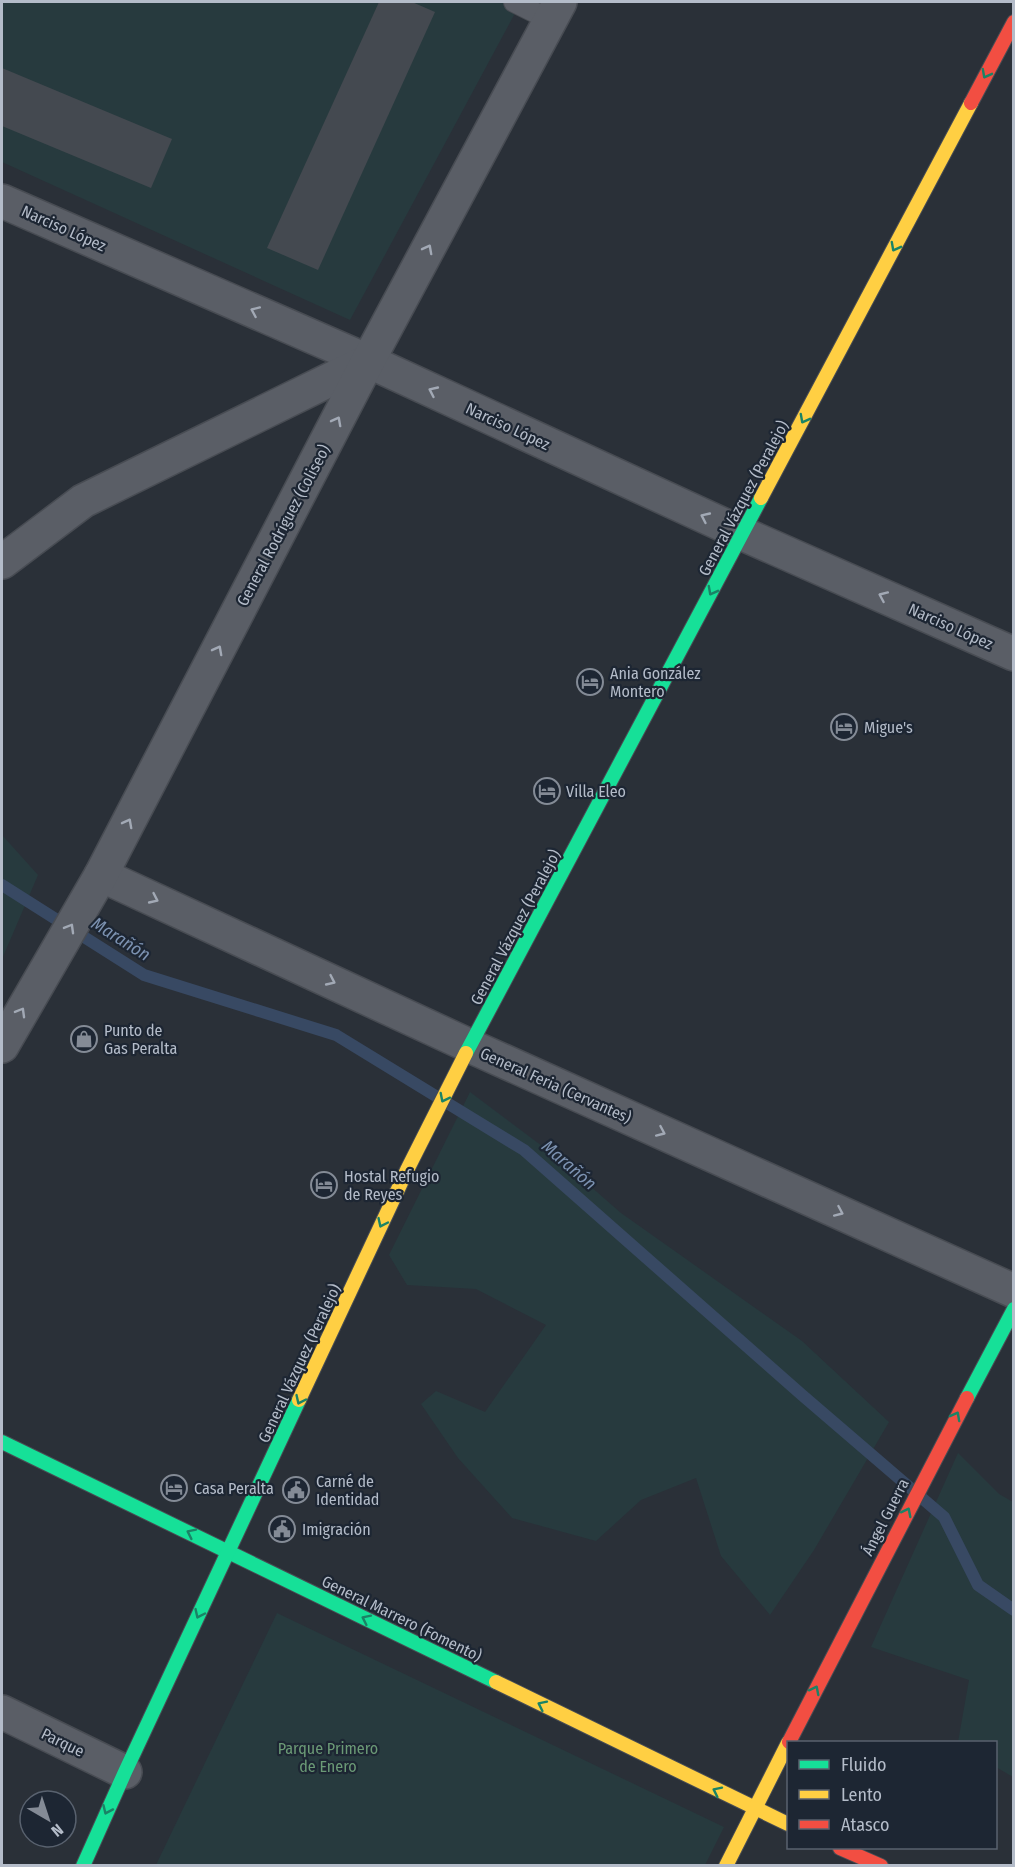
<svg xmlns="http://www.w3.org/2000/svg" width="1015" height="1867" font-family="'Fira Sans Condensed',sans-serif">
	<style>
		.green { fill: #273a3e }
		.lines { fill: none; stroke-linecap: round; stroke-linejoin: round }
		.stream { stroke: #384963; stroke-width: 12 }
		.building { fill: #444950 }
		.lane-casing { stroke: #484c53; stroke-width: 22 }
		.street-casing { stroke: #484c53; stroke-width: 36 }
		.fast-casing { stroke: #484c53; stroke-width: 16 }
		.slow-casing { stroke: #484c53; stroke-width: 16 }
		.jam-casing { stroke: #484c53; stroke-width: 16 }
		.lane { stroke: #5a5e66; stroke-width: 20 }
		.street { stroke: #5a5e66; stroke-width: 33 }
		.fast { stroke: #16e098; stroke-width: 14 }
		.slow { stroke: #ffcf43; stroke-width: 14 }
		.jam { stroke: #f24e42; stroke-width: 14 }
		.oneway { stroke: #1a8366 }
		.oneway2 { stroke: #a2a9b5 }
		.labels { text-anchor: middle; stroke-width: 4.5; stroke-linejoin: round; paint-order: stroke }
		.street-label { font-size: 16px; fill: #b4bcc9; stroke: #1d2633 }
		.poi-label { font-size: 16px; fill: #b4bcc9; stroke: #1d2633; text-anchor: start }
		.park-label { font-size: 16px; fill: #6b9a76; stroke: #1d2633 }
		.water-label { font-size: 18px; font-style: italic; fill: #7c92b1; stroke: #1d2633 }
	</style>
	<rect width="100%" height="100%" fill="#2a3038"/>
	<g class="green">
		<polygon points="2,2 521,2 350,320 2,162"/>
		<polygon points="2,835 38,875 2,959"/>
		<polygon points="470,1092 558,1158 621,1213 802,1341 889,1422 814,1550 770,1615 721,1556 696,1478 641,1500 596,1541 512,1518 458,1458 421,1404 436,1391 485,1412 546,1325 476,1289 407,1285 389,1255"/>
		<polygon points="958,1453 999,1494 1013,1502 1013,1777 996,1767 996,1742 958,1742 969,1680 871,1647"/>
		<polygon points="277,1613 724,1827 705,1865 156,1865"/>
	</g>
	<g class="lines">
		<polyline class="stream" points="2,885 144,975 336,1035 524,1150 802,1395 944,1517 978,1585 1014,1610"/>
	</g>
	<g class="building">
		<polygon points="379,2 412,2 435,12 318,270 267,248"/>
		<polygon points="2,68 172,139 151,188 2,126"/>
	</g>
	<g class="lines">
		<defs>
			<polyline id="lane" points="514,2 550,20"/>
			<g id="street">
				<polyline points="2,201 368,361 743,534 1014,654"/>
				<polyline points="2,562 83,501 368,361"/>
				<polyline points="101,875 470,1046 1014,1291"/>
				<polyline points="2,1046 101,875 368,361 560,2"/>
				<polyline points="2,1712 125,1772"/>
			</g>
			<g id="fast">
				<polyline points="466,1053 761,498"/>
				<polyline points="967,1398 1014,1309"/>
				<polyline points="2,1442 496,1682"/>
				<polyline points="83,1866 125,1772 299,1400"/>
			</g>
			<g id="slow">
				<polyline points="761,498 971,103"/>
				<polyline points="299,1400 407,1170 466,1053"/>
				<polyline points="496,1682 788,1824"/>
				<polyline points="726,1866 788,1743"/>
			</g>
			<g id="jam">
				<polyline points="971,103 1014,22"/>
				<polyline points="789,1742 967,1398"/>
				<polyline points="840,1848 881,1866"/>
			</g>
		</defs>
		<use href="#lane" class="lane-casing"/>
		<use href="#street" class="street-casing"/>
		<use href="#fast" class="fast-casing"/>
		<use href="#slow" class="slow-casing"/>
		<use href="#jam" class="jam-casing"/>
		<use href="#lane" class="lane"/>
		<use href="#street" class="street"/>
		<use href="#fast" class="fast"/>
		<use href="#slow" class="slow"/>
		<use href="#jam" class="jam"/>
	</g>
	<defs><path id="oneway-chevron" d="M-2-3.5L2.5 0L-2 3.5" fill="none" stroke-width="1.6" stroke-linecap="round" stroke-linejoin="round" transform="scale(1.5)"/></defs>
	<g class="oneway">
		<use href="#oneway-chevron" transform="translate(986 74) rotate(118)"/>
		<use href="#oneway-chevron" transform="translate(895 247) rotate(118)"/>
		<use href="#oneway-chevron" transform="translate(804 419) rotate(118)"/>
		<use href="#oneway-chevron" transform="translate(712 591) rotate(118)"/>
		<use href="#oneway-chevron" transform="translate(444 1098) rotate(117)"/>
		<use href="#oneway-chevron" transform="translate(382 1223) rotate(115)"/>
		<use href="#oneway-chevron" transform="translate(300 1400) rotate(115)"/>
		<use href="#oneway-chevron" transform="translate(956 1416) rotate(-62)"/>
		<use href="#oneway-chevron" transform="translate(907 1512) rotate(-63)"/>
		<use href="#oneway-chevron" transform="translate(191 1533) rotate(-154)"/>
		<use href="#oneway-chevron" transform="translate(199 1614) rotate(115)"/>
		<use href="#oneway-chevron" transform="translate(366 1619) rotate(-154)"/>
		<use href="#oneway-chevron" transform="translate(815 1690) rotate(-63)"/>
		<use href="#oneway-chevron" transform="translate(542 1705) rotate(-154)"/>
		<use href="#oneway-chevron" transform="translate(717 1791) rotate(-154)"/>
		<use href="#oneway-chevron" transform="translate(107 1810) rotate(114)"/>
	</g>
	<g class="oneway2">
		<use href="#oneway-chevron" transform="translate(428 249) rotate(-62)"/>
		<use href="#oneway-chevron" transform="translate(255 311) rotate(-156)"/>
		<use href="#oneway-chevron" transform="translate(433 391) rotate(-155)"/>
		<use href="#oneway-chevron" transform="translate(337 421) rotate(-62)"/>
		<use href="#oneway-chevron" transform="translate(705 517) rotate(-155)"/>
		<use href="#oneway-chevron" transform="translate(883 596) rotate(-156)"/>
		<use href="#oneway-chevron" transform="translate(218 650) rotate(-62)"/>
		<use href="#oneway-chevron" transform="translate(128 823) rotate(-62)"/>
		<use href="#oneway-chevron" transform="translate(154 899) rotate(25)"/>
		<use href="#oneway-chevron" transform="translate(70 928) rotate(-60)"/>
		<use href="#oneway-chevron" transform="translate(331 981) rotate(25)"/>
		<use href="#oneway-chevron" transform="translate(21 1012) rotate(-60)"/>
		<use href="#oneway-chevron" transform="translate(661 1132) rotate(24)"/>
		<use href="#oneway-chevron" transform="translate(839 1212) rotate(24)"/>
	</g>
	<defs>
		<symbol id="hotel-ring" viewBox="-11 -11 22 22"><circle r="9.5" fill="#1d2633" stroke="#848b96" stroke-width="1.5"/><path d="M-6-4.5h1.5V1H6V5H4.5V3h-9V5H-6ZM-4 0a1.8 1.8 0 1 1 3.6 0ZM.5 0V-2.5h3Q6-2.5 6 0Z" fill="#848b96"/></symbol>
		<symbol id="shop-ring" viewBox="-11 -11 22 22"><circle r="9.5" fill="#1d2633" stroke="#848b96" stroke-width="1.5"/><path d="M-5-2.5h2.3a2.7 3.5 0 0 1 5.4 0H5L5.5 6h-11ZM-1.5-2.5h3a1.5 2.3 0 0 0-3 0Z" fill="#848b96"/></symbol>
		<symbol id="civic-ring" viewBox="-11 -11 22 22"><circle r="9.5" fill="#1d2633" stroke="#848b96" stroke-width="1.5"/><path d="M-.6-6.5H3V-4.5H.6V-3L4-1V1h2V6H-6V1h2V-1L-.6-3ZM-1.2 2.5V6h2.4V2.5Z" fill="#848b96"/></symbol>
	</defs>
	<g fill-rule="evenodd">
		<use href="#hotel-ring" x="575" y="667" width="30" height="30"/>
		<use href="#hotel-ring" x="829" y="712" width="30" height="30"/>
		<use href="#hotel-ring" x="532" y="776" width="30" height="30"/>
		<use href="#shop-ring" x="69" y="1024" width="30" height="30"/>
		<use href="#hotel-ring" x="309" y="1170" width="30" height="30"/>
		<use href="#hotel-ring" x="159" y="1473" width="30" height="30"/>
		<use href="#civic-ring" x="281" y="1475" width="30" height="30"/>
		<use href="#civic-ring" x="267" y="1514" width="30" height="30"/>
	</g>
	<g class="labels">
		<g class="street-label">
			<text transform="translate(64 228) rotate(24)" y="6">Narciso López</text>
			<text transform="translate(508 426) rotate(25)" y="6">Narciso López</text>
			<text transform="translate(743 498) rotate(-62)" y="6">General Vázquez (Peralejo)</text>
			<text transform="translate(283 525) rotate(-62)" y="6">General Rodríguez (Coliseo)</text>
			<text transform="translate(951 626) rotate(24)" y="6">Narciso López</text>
			<text transform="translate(515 927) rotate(-62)" y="6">General Vázquez (Peralejo)</text>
			<text transform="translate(556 1085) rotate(24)" y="6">General Feria (Cervantes)</text>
			<text transform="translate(299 1363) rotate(-65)" y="6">General Vázquez (Peralejo)</text>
			<text transform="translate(885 1517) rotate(-63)" y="6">Ángel Guerra</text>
			<text transform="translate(402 1618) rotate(26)" y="6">General Marrero (Fomento)</text>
			<text transform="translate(63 1742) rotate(26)" y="6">Parque</text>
		</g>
		<g class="poi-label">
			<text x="610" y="679">Ania González<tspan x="610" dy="18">Montero</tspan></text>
			<text x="864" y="733">Migue's</text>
			<text x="566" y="797">Villa Eleo</text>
			<text x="104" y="1036">Punto de<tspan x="104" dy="18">Gas Peralta</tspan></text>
			<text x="344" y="1182">Hostal Refugio<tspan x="344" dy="18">de Reyes</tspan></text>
			<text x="316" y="1487">Carné de<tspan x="316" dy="18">Identidad</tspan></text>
			<text x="194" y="1494">Casa Peralta</text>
			<text x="302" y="1535">Imigración</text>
		</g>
		<g class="park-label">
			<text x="328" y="1754">Parque Primero<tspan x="328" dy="18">de Enero</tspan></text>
		</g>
		<g class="water-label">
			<text transform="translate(121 939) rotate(32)" y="6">Marañón</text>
			<text transform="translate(569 1165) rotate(41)" y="6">Marañón</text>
		</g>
	</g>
	<rect width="1015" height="1867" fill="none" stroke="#b4bcc9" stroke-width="6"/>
	<rect x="787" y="1741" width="210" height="108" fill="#1d2633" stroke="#59626f" stroke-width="1.5"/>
	<rect x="799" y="1760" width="30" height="9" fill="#16e098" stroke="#59626f" stroke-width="1.5"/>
	<text x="841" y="1771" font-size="18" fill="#b4bcc9">Fluido</text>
	<rect x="799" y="1790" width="30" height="9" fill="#ffcf43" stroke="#59626f" stroke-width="1.5"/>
	<text x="841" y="1801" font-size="18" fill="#b4bcc9">Lento</text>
	<rect x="799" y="1820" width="30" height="9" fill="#f24e42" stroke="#59626f" stroke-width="1.5"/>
	<text x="841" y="1831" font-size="18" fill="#b4bcc9">Atasco</text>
	<g transform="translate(48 1819) rotate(141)"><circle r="28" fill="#1d2633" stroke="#59626f" stroke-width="1.5"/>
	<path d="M0-4.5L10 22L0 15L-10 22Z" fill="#848b96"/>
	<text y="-9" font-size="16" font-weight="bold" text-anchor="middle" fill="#b4bcc9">N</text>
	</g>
</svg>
